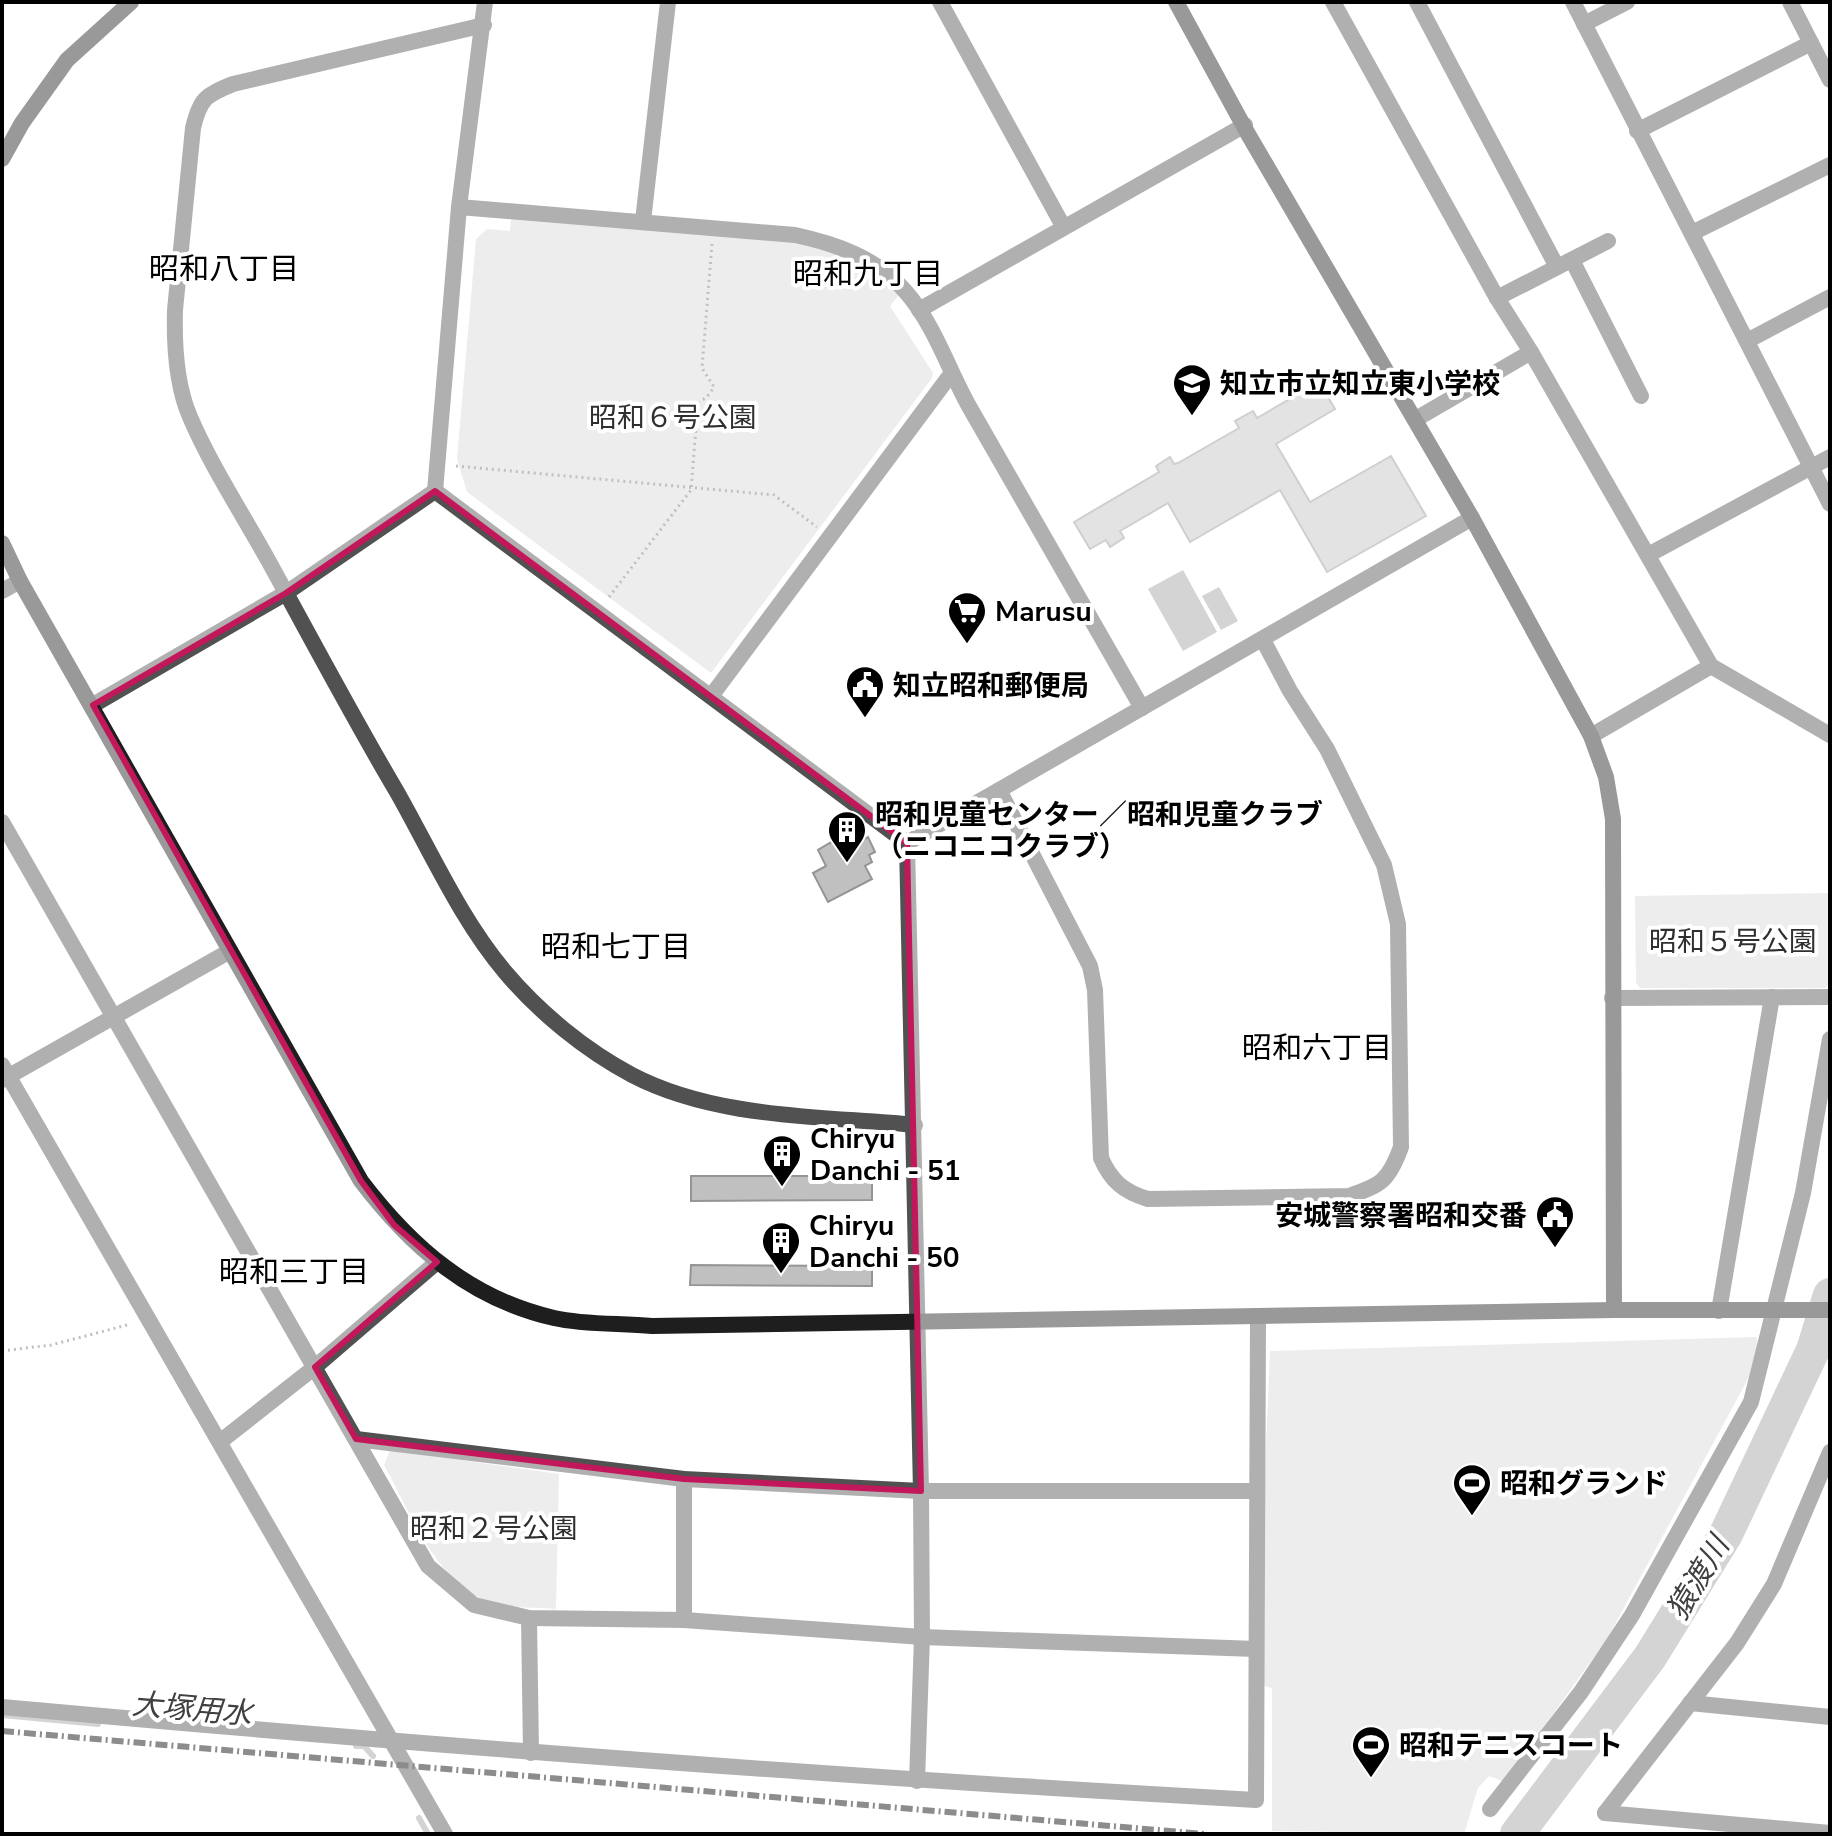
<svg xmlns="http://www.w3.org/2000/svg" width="1832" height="1836" font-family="'Nunito Sans','Noto Sans JP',sans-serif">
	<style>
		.green { fill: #d8d8d8 }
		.water { fill: #9f9f9f }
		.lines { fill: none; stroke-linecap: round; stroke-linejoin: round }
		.stream { stroke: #9f9f9f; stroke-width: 6 }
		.river { stroke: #9f9f9f; stroke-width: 34 }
		.building { fill: #c0c0c0; stroke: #959595; stroke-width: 2 }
		.path { stroke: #737373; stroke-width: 3; stroke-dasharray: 2 4; stroke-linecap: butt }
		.street { stroke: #515151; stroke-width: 16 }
		.secondary { stroke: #1e1e1e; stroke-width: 16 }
		.rail { stroke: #000; stroke-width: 6; stroke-dasharray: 12 4 2 4; stroke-linecap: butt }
		.marked { fill: none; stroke: #c2185b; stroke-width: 6; stroke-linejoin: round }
		.labels { text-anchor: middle; stroke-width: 8; stroke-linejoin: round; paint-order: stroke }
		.poi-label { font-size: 28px; font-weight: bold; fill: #000; stroke: #fff; text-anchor: start }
		.park-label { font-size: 28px; fill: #2f2f2f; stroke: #fff }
		.neighbourhood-label { font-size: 30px; fill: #000; stroke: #fff }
		.water-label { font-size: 30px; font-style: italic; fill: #404040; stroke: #fff }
	</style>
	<rect width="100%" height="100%" fill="#fff"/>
	<g class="green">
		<polygon points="511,218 791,242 839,253 872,272 899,295 890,306 933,373 932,378 711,673 467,492 457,459 476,239 487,229 510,231"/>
		<polygon points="1830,893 1830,984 1825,988 1640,988 1636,983 1635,896"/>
		<polygon points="1756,1337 1761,1355 1607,1639 1504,1782 1489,1776 1478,1788 1464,1834 1272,1831 1272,1688 1256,1684 1270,1351"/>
		<path d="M 390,1450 L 559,1474 L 556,1609 C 532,1607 504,1609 482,1599 C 432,1575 409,1509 384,1465 Z"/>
	</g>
	<g class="water">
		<polygon points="1183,570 1217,632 1183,651 1148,589"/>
		<polygon points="1219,587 1238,621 1221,630 1202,596"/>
	</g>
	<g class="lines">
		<g class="stream">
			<polyline points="2,1715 98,1724"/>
			<polyline points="356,1746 364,1746 373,1756"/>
			<polyline points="419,1818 428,1834"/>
		</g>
		<polyline class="river" points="1517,1834 1650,1657 1726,1534 1813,1350 1830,1295"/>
	</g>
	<g class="building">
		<polygon points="1319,382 1335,409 1276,444 1310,502 1391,456 1426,516 1327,572 1280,490 1190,542 1168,503 1120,531 1124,538 1110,547 1106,540 1090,549 1074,522 1159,472 1156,466 1170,457 1174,464 1178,463 1239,428 1235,421 1253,411 1257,418"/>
		<polygon points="855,828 862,841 868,837 875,852 869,855 872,862 865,866 872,879 828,902 813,873 826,866 818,850"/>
		<polygon points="691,1176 872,1176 872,1200 691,1201"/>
		<polygon points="691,1265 872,1266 872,1286 690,1285"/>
	</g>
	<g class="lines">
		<g class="path">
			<polyline points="456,466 774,495 817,527"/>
			<polyline points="609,597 691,490 698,403 707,397 714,387 702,368 712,244"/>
			<polyline points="2,1351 51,1345 131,1324"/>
		</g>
		<g class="street">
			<path d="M 485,2 L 459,207 L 795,235 C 837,244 877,258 906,292 C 934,324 949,371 970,408 C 1028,508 1085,608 1142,708"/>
			<polyline points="940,2 1063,226"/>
			<polyline points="1333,2 1497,298 1531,352 1711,666 1830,735"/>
			<polyline points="1417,2 1557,267"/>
			<polyline points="1573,2 1830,504"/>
			<polyline points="1790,2 1830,80"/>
			<polyline points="1584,24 1627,2"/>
			<path d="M 484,25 L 233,84 C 206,95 200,98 193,128 L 175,310 C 174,345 176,385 190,417 C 211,466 242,513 268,560 C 311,638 352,716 397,792 C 431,852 461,920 506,973 C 540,1013 585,1050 632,1075 C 716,1119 823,1116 915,1125"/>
			<polyline points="1637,131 1811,43"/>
			<polyline points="643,221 668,2"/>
			<polyline points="1692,233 1830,165"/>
			<polyline points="1572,260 1641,396"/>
			<polyline points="1497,298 1608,241"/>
			<polyline points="919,310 1245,125"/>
			<polyline points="1747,341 1830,297"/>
			<polyline points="1416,419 1531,352"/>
			<polyline points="435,491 907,843 921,1491 922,1637 917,1781"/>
			<polyline points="435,491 459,207"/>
			<polyline points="1648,555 1830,457"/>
			<polyline points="2,591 20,581"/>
			<polyline points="712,695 951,374"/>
			<polyline points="93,705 286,593 435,491"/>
			<polyline points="1591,736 1711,666"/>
			<path d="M 999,790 L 1090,966 L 1095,990 L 1101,1158 C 1111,1181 1124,1192 1148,1199 L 1349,1196 C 1382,1185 1389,1180 1401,1147 L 1398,924 L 1384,865 L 1327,749 L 1290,691 L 1263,640"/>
			<polyline points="2,822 428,1566 474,1605 529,1618 684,1620 922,1637 1256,1649"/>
			<polyline points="907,843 1472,518"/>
			<polyline points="1612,998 1830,997"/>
			<polyline points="2,1065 445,1834"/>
			<polyline points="2,1080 230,951"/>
			<polyline points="1719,1311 1772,997"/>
			<polyline points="356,1439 684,1479 921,1491 1257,1491"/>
			<polyline points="221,1441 315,1367 437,1262"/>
			<polyline points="684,1479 684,1620"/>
			<polyline points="529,1618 531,1753"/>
			<polyline points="1690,1703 1830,1717"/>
			<path d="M 2,1707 C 420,1745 837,1777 1256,1800 L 1258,1318"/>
			<polyline points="1490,1809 1581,1692 1632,1615 1751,1402 1803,1193 1830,1039"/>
			<polyline points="1605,1813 1737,1643 1774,1584 1830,1452"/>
			<polyline points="1605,1813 1830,1833"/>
		</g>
		<g class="secondary">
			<polyline points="1176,2 1248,134 1472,518 1591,736 1606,777 1613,819 1614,1310"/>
			<polyline points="2,159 22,123 67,60 131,2"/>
			<path d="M 2,543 L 20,581 L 361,1181 C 412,1248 471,1299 554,1318 C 585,1325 620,1323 652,1326 L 1614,1310 L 1830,1310"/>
		</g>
		<polyline class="rail" points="2,1731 1204,1834"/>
	</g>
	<path d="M0 0H1832V1836H0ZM 435,491 L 907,843 L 921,1491 L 684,1479 L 356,1439 L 315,1367 L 437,1262 L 394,1225 L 361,1181 L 93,705 L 286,593 Z" fill="#fff" fill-opacity=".55" fill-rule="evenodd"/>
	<path class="marked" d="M 435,491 L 907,843 L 921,1491 L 684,1479 L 356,1439 L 315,1367 L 437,1262 L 394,1225 L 361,1181 L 93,705 L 286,593 Z"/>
	<defs>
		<symbol id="school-pin" viewBox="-11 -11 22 30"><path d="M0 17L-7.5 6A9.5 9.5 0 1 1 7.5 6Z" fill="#000" stroke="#fff"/><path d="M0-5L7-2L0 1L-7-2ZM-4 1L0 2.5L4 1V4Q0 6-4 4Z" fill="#fff"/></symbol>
		<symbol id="supermarket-pin" viewBox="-11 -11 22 30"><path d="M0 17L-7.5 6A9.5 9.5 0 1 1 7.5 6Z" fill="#000" stroke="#fff"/><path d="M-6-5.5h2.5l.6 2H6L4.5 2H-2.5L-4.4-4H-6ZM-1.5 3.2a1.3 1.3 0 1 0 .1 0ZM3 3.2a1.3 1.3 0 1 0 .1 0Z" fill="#fff"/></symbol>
		<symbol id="civic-pin" viewBox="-11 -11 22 30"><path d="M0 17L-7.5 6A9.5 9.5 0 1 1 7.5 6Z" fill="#000" stroke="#fff"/><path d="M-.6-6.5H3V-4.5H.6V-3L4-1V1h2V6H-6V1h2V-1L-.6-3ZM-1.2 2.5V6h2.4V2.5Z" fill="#fff"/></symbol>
		<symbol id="building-pin" viewBox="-11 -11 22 30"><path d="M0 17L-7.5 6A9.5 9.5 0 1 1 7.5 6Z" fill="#000" stroke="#fff"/><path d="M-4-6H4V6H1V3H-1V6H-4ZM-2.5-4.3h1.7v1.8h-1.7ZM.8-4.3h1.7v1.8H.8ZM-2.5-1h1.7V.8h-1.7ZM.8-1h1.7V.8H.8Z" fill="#fff"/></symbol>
		<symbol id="stadium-pin" viewBox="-11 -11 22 30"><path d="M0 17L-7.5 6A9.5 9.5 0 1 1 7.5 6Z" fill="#000" stroke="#fff"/><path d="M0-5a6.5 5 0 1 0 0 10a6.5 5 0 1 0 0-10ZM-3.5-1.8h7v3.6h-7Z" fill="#fff"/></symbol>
	</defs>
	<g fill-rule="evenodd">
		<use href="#school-pin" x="1170" y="361" width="44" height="60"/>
		<use href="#supermarket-pin" x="945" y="589" width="44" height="60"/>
		<use href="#civic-pin" x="843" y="663" width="44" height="60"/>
		<use href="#building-pin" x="825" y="808" width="44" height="60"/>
		<use href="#building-pin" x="760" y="1132" width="44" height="60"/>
		<use href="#civic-pin" x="1533" y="1193" width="44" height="60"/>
		<use href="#building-pin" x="759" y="1219" width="44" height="60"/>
		<use href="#stadium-pin" x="1450" y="1461" width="44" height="60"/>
		<use href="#stadium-pin" x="1349" y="1723" width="44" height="60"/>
	</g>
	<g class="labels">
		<g class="poi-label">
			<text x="1220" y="393">知立市立知立東小学校</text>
			<text x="995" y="621">Marusu</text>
			<text x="893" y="695">知立昭和郵便局</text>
			<text x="875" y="824">昭和児童センター／昭和児童クラブ<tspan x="875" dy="32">（ニコニコクラブ）</tspan></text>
			<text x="810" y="1148">Chiryu<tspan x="810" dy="32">Danchi - 51</tspan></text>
			<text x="1527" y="1225" text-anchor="end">安城警察署昭和交番</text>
			<text x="809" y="1235">Chiryu<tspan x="809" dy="32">Danchi - 50</tspan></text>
			<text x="1500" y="1493">昭和グランド</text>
			<text x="1399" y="1755">昭和テニスコート</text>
		</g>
		<g class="park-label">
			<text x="673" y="427">昭和６号公園</text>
			<text x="1733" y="951">昭和５号公園</text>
			<text x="494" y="1538">昭和２号公園</text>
		</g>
		<g class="neighbourhood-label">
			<text x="224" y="279">昭和八丁目</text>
			<text x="868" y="284">昭和九丁目</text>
			<text x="616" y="957">昭和七丁目</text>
			<text x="1317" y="1058">昭和六丁目</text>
			<text x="294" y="1282">昭和三丁目</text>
		</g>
		<g class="water-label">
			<text transform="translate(1698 1578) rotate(-59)" y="10">猿渡川</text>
			<text transform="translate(192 1709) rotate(5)" y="10">大塚用水</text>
		</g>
	</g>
	<rect width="1832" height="1836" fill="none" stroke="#000000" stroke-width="8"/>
</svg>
